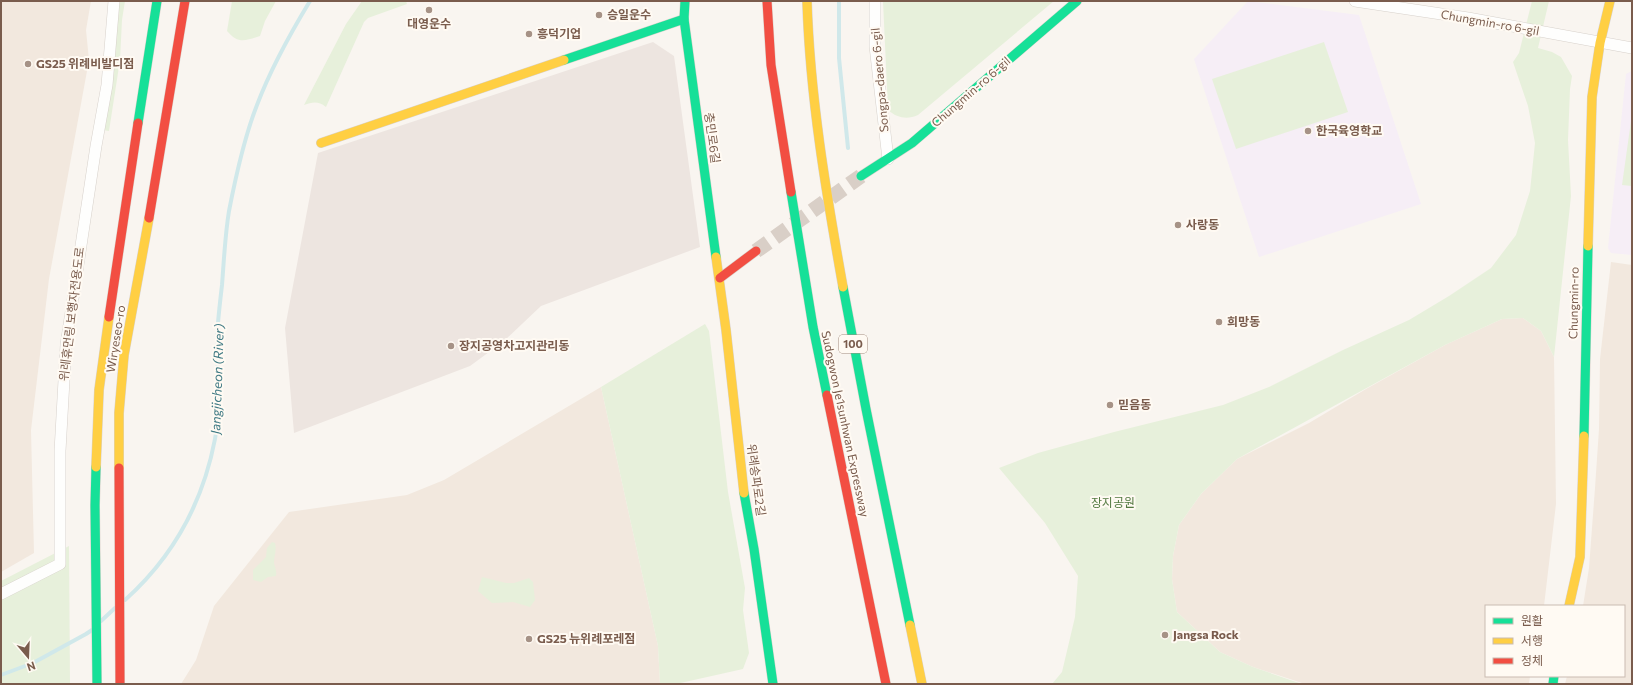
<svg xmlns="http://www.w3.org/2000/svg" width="1633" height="685" font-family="Commissioner,'Noto Sans KR',sans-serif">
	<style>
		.residential { fill: #f2e8de }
		.industrial { fill: #ede5e0 }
		.education { fill: #f6eef6 }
		.green { fill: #e7f0db }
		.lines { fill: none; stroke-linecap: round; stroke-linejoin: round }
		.stream { stroke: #d0e8ea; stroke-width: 4 }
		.secondary-tunnel { stroke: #d9cfc7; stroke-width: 15; stroke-dasharray: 15 8; stroke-linecap: butt }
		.street-casing { stroke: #d7d1cb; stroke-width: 12 }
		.fast-casing { stroke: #d9d2cb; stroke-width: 10 }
		.slow-casing { stroke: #d9d2cb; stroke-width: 10 }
		.jam-casing { stroke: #d9d2cb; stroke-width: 10 }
		.street { stroke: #fefefd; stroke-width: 11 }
		.fast { stroke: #16e098; stroke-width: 9 }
		.slow { stroke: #ffcf43; stroke-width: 9 }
		.jam { stroke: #f24e42; stroke-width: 9 }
		.poi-dot { fill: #a69286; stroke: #fffaf3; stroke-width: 1.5 }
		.labels { text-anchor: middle; stroke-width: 4; stroke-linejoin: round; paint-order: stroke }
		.shield { fill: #fffaf3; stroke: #a28b7f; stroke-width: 1 }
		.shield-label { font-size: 11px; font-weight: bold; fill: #7a5c4d }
		.poi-label { font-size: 12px; font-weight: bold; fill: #7a5c4d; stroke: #fffaf3; text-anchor: start }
		.street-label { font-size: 12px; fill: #7a5c4d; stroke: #fffaf3 }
		.park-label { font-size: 12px; fill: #537a41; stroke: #fffaf3 }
		.water-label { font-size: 13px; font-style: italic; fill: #437c86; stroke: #fffaf3 }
	</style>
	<rect width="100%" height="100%" fill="#f9f5f0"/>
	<g class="residential">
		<polygon points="1,1 91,1 86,30 89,60 49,279 31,430 34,553 1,572"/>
		<polygon points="1611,262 1632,265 1632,684 1565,684 1567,676 1624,676 1624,606 1583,606 1589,568 1595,488 1599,429 1600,359"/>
		<polygon points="1523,318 1541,331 1554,357 1556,504 1544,606 1486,606 1486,676 1530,676 1529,684 1305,684 1253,667 1220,652 1177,612 1172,579 1173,556 1179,525 1201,494 1237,459 1309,423 1366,389 1445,345 1502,319"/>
		<polygon points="601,387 658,646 660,684 181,684 196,660 214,606 289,512 407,495 444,480"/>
	</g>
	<polygon class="industrial" points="653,42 674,56 700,247 541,306 504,341 470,366 294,433 285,328 318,153"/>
	<g class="education">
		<polygon points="1248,1 1359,15 1421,204 1259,257 1194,59"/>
		<polygon points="1632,71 1632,255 1611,253 1608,248 1626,74"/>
	</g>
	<g class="green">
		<polygon points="117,1 125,1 122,20 120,60 109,131 102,130"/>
		<path d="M 232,1 L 276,1 L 265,21 L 260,36 C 245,41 238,44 227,31 Z"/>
		<path d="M 362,1 L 406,1 L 407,4 L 368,18 L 364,22 L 326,107 C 318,101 313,102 304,105 L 346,24 Z"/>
		<path d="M 883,1 L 1054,1 L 918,115 C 907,120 897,118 888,110 Z"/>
		<polygon points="1532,1 1549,1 1538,48 1552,52 1561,57 1572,76 1570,89 1568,140 1571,196 1554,357 1541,331 1523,318 1502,319 1445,345 1237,459 1201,494 1179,525 1173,556 1172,579 1177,612 1220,652 1253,667 1302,684 1052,684 1062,672 1075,617 1078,576 1045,523 999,468 1038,453 1114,432 1223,405 1269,387 1343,350 1409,320 1449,296 1491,268 1516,235 1530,191 1535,143 1528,106 1513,62 1519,53"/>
		<polygon points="1324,42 1348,112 1236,149 1212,79"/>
		<polygon points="1632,114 1632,186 1622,185"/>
		<polygon points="705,324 709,331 728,492 745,588 743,610 749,653 743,669 676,684 660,684 658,646 601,387"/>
		<path d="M 272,542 L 275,543 C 277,550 274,556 274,563 C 275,568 277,571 276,576 L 268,577 L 261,582 L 253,580 L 253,570 L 266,557 L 267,548 Z"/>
		<polygon points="69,546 70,684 1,684 1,581"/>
		<polygon points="482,577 506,583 514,583 529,578 533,582 535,600 530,607 513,602 492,603 478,591"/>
	</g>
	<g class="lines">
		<g class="stream">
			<polyline points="839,1 839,58 848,148"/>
			<path d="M 125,600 C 173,557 203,502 215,439 C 221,406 217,371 217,336 C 218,319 220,302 222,285 C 224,260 225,235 229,211 C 236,175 244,138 257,105 C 271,68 290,34 310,1"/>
			<polyline points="101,621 115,608"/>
			<polyline points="1,675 33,663 86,634 92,630"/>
		</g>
		<polyline class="secondary-tunnel" points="756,251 861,176"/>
		<defs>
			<g id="street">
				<polyline points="875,1 875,46 888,159"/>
				<polyline points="1355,1 1468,18 1632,48"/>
				<polyline points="1,594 60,564 60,451 66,345 96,146 107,85 114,1"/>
			</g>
			<g id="fast">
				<polyline points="685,1 684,19 716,257"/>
				<polyline points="564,60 684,19"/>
				<polyline points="138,123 157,1"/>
				<polyline points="861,176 912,143 1077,1"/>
				<polyline points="791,192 813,327 827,395"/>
				<polyline points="843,287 866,409 910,625"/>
				<polyline points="1584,436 1588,246"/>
				<polyline points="96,467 95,505 97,684"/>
				<polyline points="744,493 754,549 773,684"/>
				<polyline points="1553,684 1554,676"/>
			</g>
			<g id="slow">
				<path d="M 807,1 C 810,97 826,192 843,287"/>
				<polyline points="321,143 564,60"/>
				<polyline points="1588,246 1592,97 1600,43 1610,1"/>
				<polyline points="716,257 726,330 744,493"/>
				<polyline points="96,467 99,390 109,317"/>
				<polyline points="119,468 119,413 124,355 149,218"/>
				<polyline points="1569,606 1580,557 1584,436"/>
				<polyline points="910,625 922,684"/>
			</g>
			<g id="jam">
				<polyline points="767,1 771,65 791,192"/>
				<polyline points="149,218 185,1"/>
				<polyline points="720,278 756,251"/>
				<polyline points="109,317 138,123"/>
				<polyline points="827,395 886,684"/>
				<polyline points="119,468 120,684"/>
			</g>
		</defs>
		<use href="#street" class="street-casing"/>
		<use href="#fast" class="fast-casing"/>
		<use href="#slow" class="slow-casing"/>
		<use href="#jam" class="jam-casing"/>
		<use href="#street" class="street"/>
		<use href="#fast" class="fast"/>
		<use href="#slow" class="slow"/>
		<use href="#jam" class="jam"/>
	</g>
	<g class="poi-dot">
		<circle cx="429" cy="10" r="4"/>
		<circle cx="599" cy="15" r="4"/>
		<circle cx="529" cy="34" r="4"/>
		<circle cx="28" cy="64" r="4"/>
		<circle cx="1308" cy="131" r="4"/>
		<circle cx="1178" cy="225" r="4"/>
		<circle cx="1219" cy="322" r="4"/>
		<circle cx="451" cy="346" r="4"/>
		<circle cx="1110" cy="405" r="4"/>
		<circle cx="1165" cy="635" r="4"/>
		<circle cx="529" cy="639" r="4"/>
	</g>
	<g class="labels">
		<rect class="shield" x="839" y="335" width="28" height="18" rx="3"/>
		<g class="shield-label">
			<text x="853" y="348">100</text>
		</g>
		<g class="poi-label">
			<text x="607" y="19">승일운수</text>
			<text x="429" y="28" text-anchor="middle">대영운수</text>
			<text x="537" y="38">흥덕기업</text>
			<text x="36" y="68">GS25 위례비발디점</text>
			<text x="1316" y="135">한국육영학교</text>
			<text x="1186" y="229">사랑동</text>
			<text x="1227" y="326">희망동</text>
			<text x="459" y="350">장지공영차고지관리동</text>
			<text x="1118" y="409">믿음동</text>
			<text x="1173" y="639">Jangsa Rock</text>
			<text x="537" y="643">GS25 뉴위례포레점</text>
		</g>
		<g class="street-label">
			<text transform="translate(1490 23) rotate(10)" y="4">Chungmin-ro 6-gil</text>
			<text transform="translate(880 80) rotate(-95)" y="4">Songpa-daero 6-gil</text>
			<text transform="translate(971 92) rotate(-41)" y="4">Chungmin-ro 6-gil</text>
			<text transform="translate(712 138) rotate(82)" y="4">충민로6길</text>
			<text transform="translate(1574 303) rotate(-89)" y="4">Chungmin-ro</text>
			<text transform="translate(72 314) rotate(-83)" y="4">위례휴먼링 보행자전용도로</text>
			<text transform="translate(116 339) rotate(-81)" y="4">Wiryeseo-ro</text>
			<text transform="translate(845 424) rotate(78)" y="4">Sudogwon Je1sunhwan Expressway</text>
			<text transform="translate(756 480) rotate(82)" y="4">위례송파로2길</text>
		</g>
		<g class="park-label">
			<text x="1113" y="507">장지공원</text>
		</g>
		<g class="water-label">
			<text transform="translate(217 379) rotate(-88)" y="5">Jangjicheon (River)</text>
		</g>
	</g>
	<rect width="1633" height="685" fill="none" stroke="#7a5c4d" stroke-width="4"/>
	<rect x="1485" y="605" width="140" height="72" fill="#fffaf3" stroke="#cabbb1"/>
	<rect x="1493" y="618" width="20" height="6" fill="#16e098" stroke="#cabbb1"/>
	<text x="1521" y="625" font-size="12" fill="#7a5c4d">원활</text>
	<rect x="1493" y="638" width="20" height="6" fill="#ffcf43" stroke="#cabbb1"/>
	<text x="1521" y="645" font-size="12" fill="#7a5c4d">서행</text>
	<rect x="1493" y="658" width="20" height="6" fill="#f24e42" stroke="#cabbb1"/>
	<text x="1521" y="665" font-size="12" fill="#7a5c4d">정체</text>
	<g transform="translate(28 657) rotate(161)" stroke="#fffaf3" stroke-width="3" paint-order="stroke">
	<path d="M0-3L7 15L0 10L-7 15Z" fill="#7a5c4d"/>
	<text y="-6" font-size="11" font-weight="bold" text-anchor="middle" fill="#7a5c4d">N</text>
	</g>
</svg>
